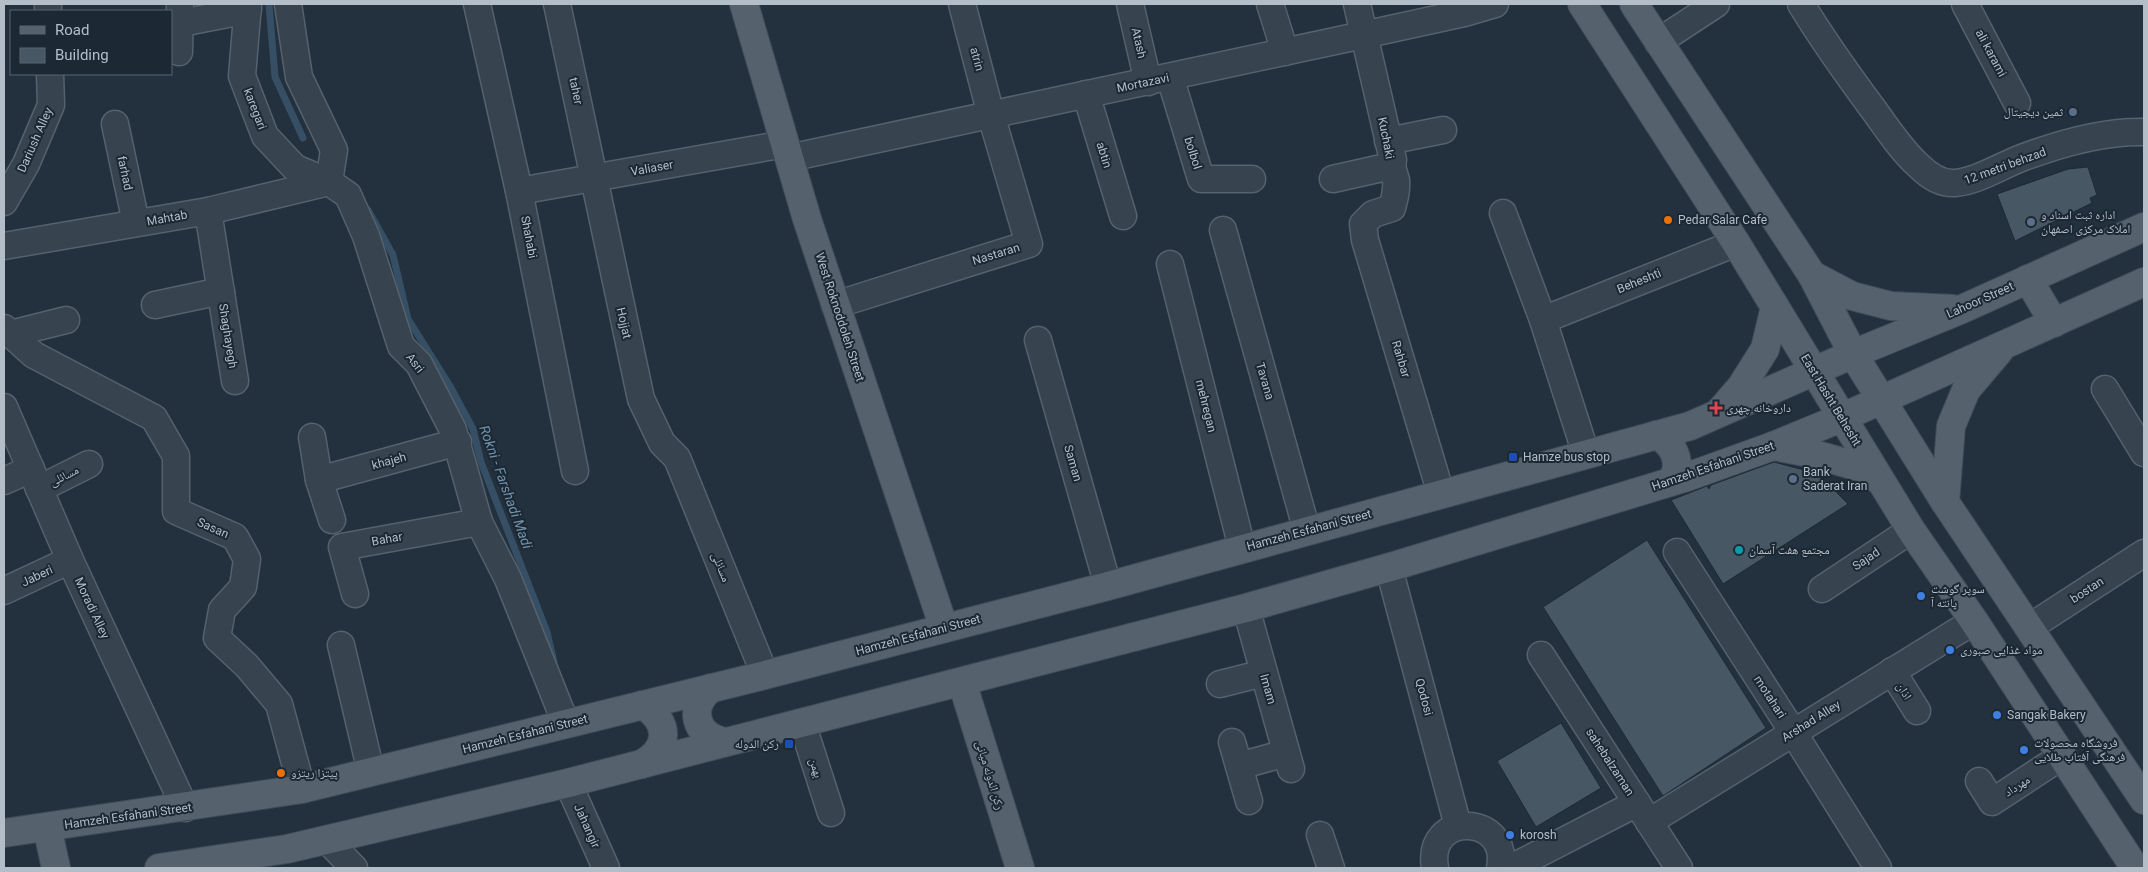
<svg xmlns="http://www.w3.org/2000/svg" width="2148" height="872" font-family="Roboto,'Noto Naskh Arabic',sans-serif">
	<style>
		.lines { fill: none; stroke-linecap: round; stroke-linejoin: round }
		.stream { stroke: #364f65; stroke-width: 7 }
		.building { fill: #475764; stroke: #1e2a35 }
		.minor-casing { stroke: #55616c; stroke-width: 29 }
		.major-casing { stroke: #404c57; stroke-width: 30 }
		.minor { stroke: #37434e; stroke-width: 26 }
		.major { stroke: #55626e; stroke-width: 28 }
		.service-dot { fill: #5c6f8a; stroke: #1c2833; stroke-width: 2 }
		.food-dot { fill: #e8710a; stroke: #1c2833; stroke-width: 2 }
		.health-dot { fill: #e0444e; stroke: #1c2833; stroke-width: 2 }
		.transit-dot { fill: #1a4fb4; stroke: #1c2833; stroke-width: 2 }
		.culture-dot { fill: #0f9aa8; stroke: #1c2833; stroke-width: 2 }
		.shop-dot { fill: #3f7fe0; stroke: #1c2833; stroke-width: 2 }
		.labels { text-anchor: middle; stroke-width: 4; stroke-linejoin: round; paint-order: stroke }
		.street-label { font-size: 12px; fill: #b3bec9; stroke: #1c2833 }
		.poi-label { font-size: 12px; fill: #b3bec9; stroke: #1c2833; text-anchor: start }
		.water-label { font-size: 14px; font-style: italic; fill: #7292ad; stroke: #1c2833 }
	</style>
	<rect width="100%" height="100%" fill="#23313e"/>
	<g class="lines">
		<g class="stream">
			<polyline points="269,4 275,77 303,138"/>
			<polyline points="368,210 393,255 408,319 450,386 473,429 481,462 547,632 554,662"/>
		</g>
	</g>
	<g class="building">
		<polygon points="2088,167 2097,195 2090,198 2092,203 2015,241 1997,194 2068,169"/>
		<polygon points="1774,462 1819,474 1848,504 1723,584 1671,500 1707,486 1709,489 1711,485"/>
		<polygon points="1647,540 1766,728 1663,796 1543,607"/>
		<polygon points="1561,723 1601,788 1536,827 1497,761"/>
	</g>
	<g class="lines">
		<defs>
			<g id="minor">
				<polyline points="48,4 48,11"/>
				<polyline points="248,4 242,76 265,136 295,168 329,182"/>
				<polyline points="288,4 299,77 334,150 329,182 348,195 366,236 401,346 419,364 453,430 479,522 508,579 566,724"/>
				<polyline points="477,4 519,191 575,471"/>
				<polyline points="557,4 641,399 662,443 677,458 765,675"/>
				<polyline points="1130,4 1148,82"/>
				<polyline points="1270,4 1285,52"/>
				<path d="M 1357,4 L 1393,160 C 1391,168 1394,173 1396,180 C 1397,190 1395,198 1392,208 L 1373,214 L 1363,224 L 1365,240 L 1441,494"/>
				<path d="M 1801,4 C 1824,42 1850,78 1876,113 C 1889,131 1902,151 1919,166 C 1929,176 1941,184 1955,183 C 1977,181 1999,167 2019,159 C 2058,144 2103,131 2144,132"/>
				<polyline points="1965,4 2017,103"/>
				<polyline points="181,23 248,10"/>
				<polyline points="1658,42 1716,4"/>
				<polyline points="179,52 180,4"/>
				<polyline points="1170,77 1201,179 1252,179"/>
				<polyline points="1086,94 1123,216"/>
				<polyline points="115,124 136,223"/>
				<polyline points="1388,141 1443,130"/>
				<polyline points="789,158 1363,35 1464,13 1495,4"/>
				<polyline points="1333,179 1391,166"/>
				<polyline points="519,191 785,144"/>
				<polyline points="4,202 26,164 51,105 50,74"/>
				<polyline points="208,211 235,381"/>
				<polyline points="1503,213 1543,320 1586,454"/>
				<polyline points="1223,230 1307,531"/>
				<polyline points="4,246 208,211 329,182"/>
				<polyline points="1170,264 1242,548"/>
				<polyline points="155,305 221,291"/>
				<polyline points="835,305 1029,244 991,115 962,4"/>
				<polyline points="1543,320 1736,243"/>
				<polyline points="4,328 34,355 154,418 176,456 176,511 235,537 247,559 243,587 222,610 217,638 247,666 279,704 302,789"/>
				<polyline points="10,334 66,320"/>
				<polyline points="1038,340 1108,586"/>
				<polyline points="2105,389 2144,453"/>
				<polyline points="4,407 70,560 185,808"/>
				<polyline points="312,437 319,480 332,520"/>
				<polyline points="319,480 458,442"/>
				<polyline points="4,481 31,469"/>
				<polyline points="39,489 89,464"/>
				<polyline points="1677,552 1793,732 1878,868"/>
				<polyline points="1389,568 1458,826"/>
				<polyline points="1822,589 1911,530"/>
				<polyline points="4,591 70,560"/>
				<polyline points="355,594 342,547 479,522"/>
				<polyline points="1246,608 1291,769"/>
				<polyline points="2030,627 2144,553"/>
				<polyline points="341,645 371,772"/>
				<polyline points="1541,655 1679,868"/>
				<polyline points="1892,671 1917,711"/>
				<polyline points="1220,684 1264,673"/>
				<polyline points="802,723 831,813"/>
				<polyline points="1232,742 1249,801"/>
				<polyline points="1239,766 1286,753"/>
				<polyline points="1979,781 1992,802 2062,756"/>
				<polyline points="568,783 606,868"/>
				<polyline points="1649,822 1974,621"/>
				<polyline points="1320,835 1331,868"/>
				<polyline points="327,840 354,868"/>
				<path d="M 1435,868 C 1425,810 1511,814 1500,868"/>
				<polyline points="1511,868 1637,803"/>
			</g>
			<g id="major">
				<polyline points="744,4 807,219 944,628"/>
				<polyline points="1582,4 1736,243 1911,530 1974,621 2135,868"/>
				<polyline points="1634,4 1812,275 1853,354 1945,502 2144,800"/>
				<polyline points="1812,275 1852,296 1891,306 1953,309"/>
				<polyline points="2028,279 2054,323"/>
				<polyline points="1721,410 1741,387 1765,349 1775,307"/>
				<path d="M 1656,435 C 1674,443 1684,465 1671,481"/>
				<polyline points="1773,446 1810,453 1863,468 1879,480"/>
				<polyline points="1945,502 1951,426 1966,390 1999,351"/>
				<polyline points="962,682 1020,868"/>
				<path d="M 711,688 C 688,707 694,735 724,742"/>
				<path d="M 642,764 C 670,748 670,722 643,705"/>
				<polyline points="47,827 56,868"/>
				<polyline points="4,833 302,789 765,675 1108,586 1690,426 1853,354 1960,310 2144,227"/>
				<polyline points="159,868 287,849 568,783 1246,608 1394,566 1687,477 1773,446 1841,418 2144,282"/>
			</g>
		</defs>
		<use href="#minor" class="minor-casing"/>
		<use href="#major" class="major-casing"/>
		<use href="#minor" class="minor"/>
		<use href="#major" class="major"/>
	</g>
	<g class="service-dot">
		<circle cx="2073" cy="112" r="5"/>
		<circle cx="2031" cy="222" r="5"/>
		<circle cx="1793" cy="479" r="5"/>
	</g>
	<g class="food-dot">
		<circle cx="1668" cy="220" r="5"/>
		<circle cx="281" cy="773" r="5"/>
	</g>
	<path class="health-dot" d="M1713.5 400.5h5v5h5v5h-5v5h-5v-5h-5v-5h5z"/>
	<g class="transit-dot">
		<rect x="1508" y="452" width="10" height="10" rx="2.5"/>
		<rect x="784" y="739" width="10" height="10" rx="2.5"/>
	</g>
	<circle class="culture-dot" cx="1739" cy="550" r="5"/>
	<g class="shop-dot">
		<circle cx="1921" cy="596" r="5"/>
		<circle cx="1950" cy="650" r="5"/>
		<circle cx="1997" cy="715" r="5"/>
		<circle cx="2024" cy="750" r="5"/>
		<circle cx="1510" cy="835" r="5"/>
	</g>
	<g class="labels">
		<g class="street-label">
			<text transform="translate(1139 43) rotate(77)" y="4">Atash</text>
			<text transform="translate(1991 53) rotate(62)" y="4">ali karami</text>
			<text transform="translate(977 59) rotate(75)" y="4">atrin</text>
			<text transform="translate(1143 83) rotate(-12)" y="4">Mortazavi</text>
			<text transform="translate(576 91) rotate(78)" y="4">taher</text>
			<text transform="translate(255 109) rotate(69)" y="4">karegari</text>
			<text transform="translate(1386 138) rotate(79)" y="4">Kuchaki</text>
			<text transform="translate(35 140) rotate(-66)" y="4">Dariush Alley</text>
			<text transform="translate(1193 153) rotate(73)" y="4">bolbol</text>
			<text transform="translate(1104 155) rotate(73)" y="4">abtin</text>
			<text transform="translate(2005 166) rotate(-20)" y="4">12 metri behzad</text>
			<text transform="translate(652 168) rotate(-10)" y="4">Valiaser</text>
			<text transform="translate(125 173) rotate(78)" y="4">farhad</text>
			<text transform="translate(167 218) rotate(-10)" y="4">Mahtab</text>
			<text transform="translate(529 237) rotate(79)" y="4">Shahabi</text>
			<text transform="translate(996 254) rotate(-17)" y="4">Nastaran</text>
			<text transform="translate(1639 281) rotate(-22)" y="4">Beheshti</text>
			<text transform="translate(1980 300) rotate(-24)" y="4">Lahoor Street</text>
			<text transform="translate(840 317) rotate(72)" y="4">West Roknoddoleh Street</text>
			<text transform="translate(624 323) rotate(77)" y="4">Hojjat</text>
			<text transform="translate(228 336) rotate(81)" y="4">Shaghayegh</text>
			<text transform="translate(1401 359) rotate(73)" y="4">Rahbar</text>
			<text transform="translate(415 363) rotate(52)" y="4">Asri</text>
			<text transform="translate(1265 381) rotate(74)" y="4">Tavana</text>
			<text transform="translate(1831 400) rotate(59)" y="4">East Hasht Behesht</text>
			<text transform="translate(1206 406) rotate(76)" y="4">mehregan</text>
			<text transform="translate(389 461) rotate(-15)" y="4">khajeh</text>
			<text transform="translate(1073 463) rotate(74)" y="4">Saman</text>
			<text transform="translate(1713 466) rotate(-19)" y="4">Hamzeh Esfahani Street</text>
			<text transform="translate(64 476) rotate(-27)" y="4">مسائلی</text>
			<text transform="translate(213 528) rotate(24)" y="4">Sasan</text>
			<text transform="translate(1309 530) rotate(-15)" y="4">Hamzeh Esfahani Street</text>
			<text transform="translate(387 539) rotate(-10)" y="4">Bahar</text>
			<text transform="translate(1866 559) rotate(-34)" y="4">Sajad</text>
			<text transform="translate(721 567) rotate(68)" y="4">مسائلی</text>
			<text transform="translate(37 576) rotate(-25)" y="4">Jaberi</text>
			<text transform="translate(2087 590) rotate(-33)" y="4">bostan</text>
			<text transform="translate(92 608) rotate(65)" y="4">Moradi Alley</text>
			<text transform="translate(918 635) rotate(-15)" y="4">Hamzeh Esfahani Street</text>
			<text transform="translate(1268 689) rotate(74)" y="4">Imam</text>
			<text transform="translate(1904 691) rotate(58)" y="4">اذان</text>
			<text transform="translate(1424 697) rotate(75)" y="4">Qodosi</text>
			<text transform="translate(1770 697) rotate(57)" y="4">motahari</text>
			<text transform="translate(1811 721) rotate(-32)" y="4">Arshad Alley</text>
			<text transform="translate(525 734) rotate(-14)" y="4">Hamzeh Esfahani Street</text>
			<text transform="translate(1610 762) rotate(57)" y="4">sahebalzaman</text>
			<text transform="translate(816 768) rotate(73)" y="4">بهمن</text>
			<text transform="translate(990 775) rotate(73)" y="4">رکن الدوله میانی</text>
			<text transform="translate(2017 786) rotate(-33)" y="4">مهرداد</text>
			<text transform="translate(128 816) rotate(-8)" y="4">Hamzeh Esfahani Street</text>
			<text transform="translate(587 826) rotate(66)" y="4">Jahangir</text>
		</g>
		<g class="poi-label">
			<text x="2063" y="116" text-anchor="end">ثمین دیجیتال</text>
			<text x="2041" y="219">اداره ثبت اسناد و<tspan x="2041" dy="14">املاک مرکزی اصفهان</tspan></text>
			<text x="1678" y="224">Pedar Salar Cafe</text>
			<text x="1726" y="412">داروخانه چهری</text>
			<text x="1523" y="461">Hamze bus stop</text>
			<text x="1803" y="476">Bank<tspan x="1803" dy="14">Saderat Iran</tspan></text>
			<text x="1749" y="554">مجتمع هفت آسمان</text>
			<text x="1931" y="593">سوپر گوشت<tspan x="1931" dy="14">پانته آ</tspan></text>
			<text x="1960" y="654">مواد غذایی صبوری</text>
			<text x="2007" y="719">Sangak Bakery</text>
			<text x="2034" y="747">فروشگاه محصولات<tspan x="2034" dy="14">فرهنگی آفتاب طلایی</tspan></text>
			<text x="779" y="748" text-anchor="end">رکن الدوله</text>
			<text x="291" y="777">پیتزا ریتزو</text>
			<text x="1520" y="839">korosh</text>
		</g>
		<g class="water-label">
			<text transform="translate(506 487) rotate(70)" y="5">Rokni - Farshadi Madi</text>
		</g>
	</g>
	<rect width="2148" height="872" fill="none" stroke="#b3bec9" stroke-width="10"/>
	<rect x="10" y="10" width="162" height="65" fill="#1c2833" stroke="#58646f"/>
	<rect x="20" y="26" width="25" height="8" fill="#55626e" stroke="#58646f"/>
	<text x="55" y="35" font-size="15" fill="#b3bec9">Road</text>
	<rect x="20" y="48" width="25" height="15" fill="#475764" stroke="#58646f"/>
	<text x="55" y="60" font-size="15" fill="#b3bec9">Building</text>
</svg>
